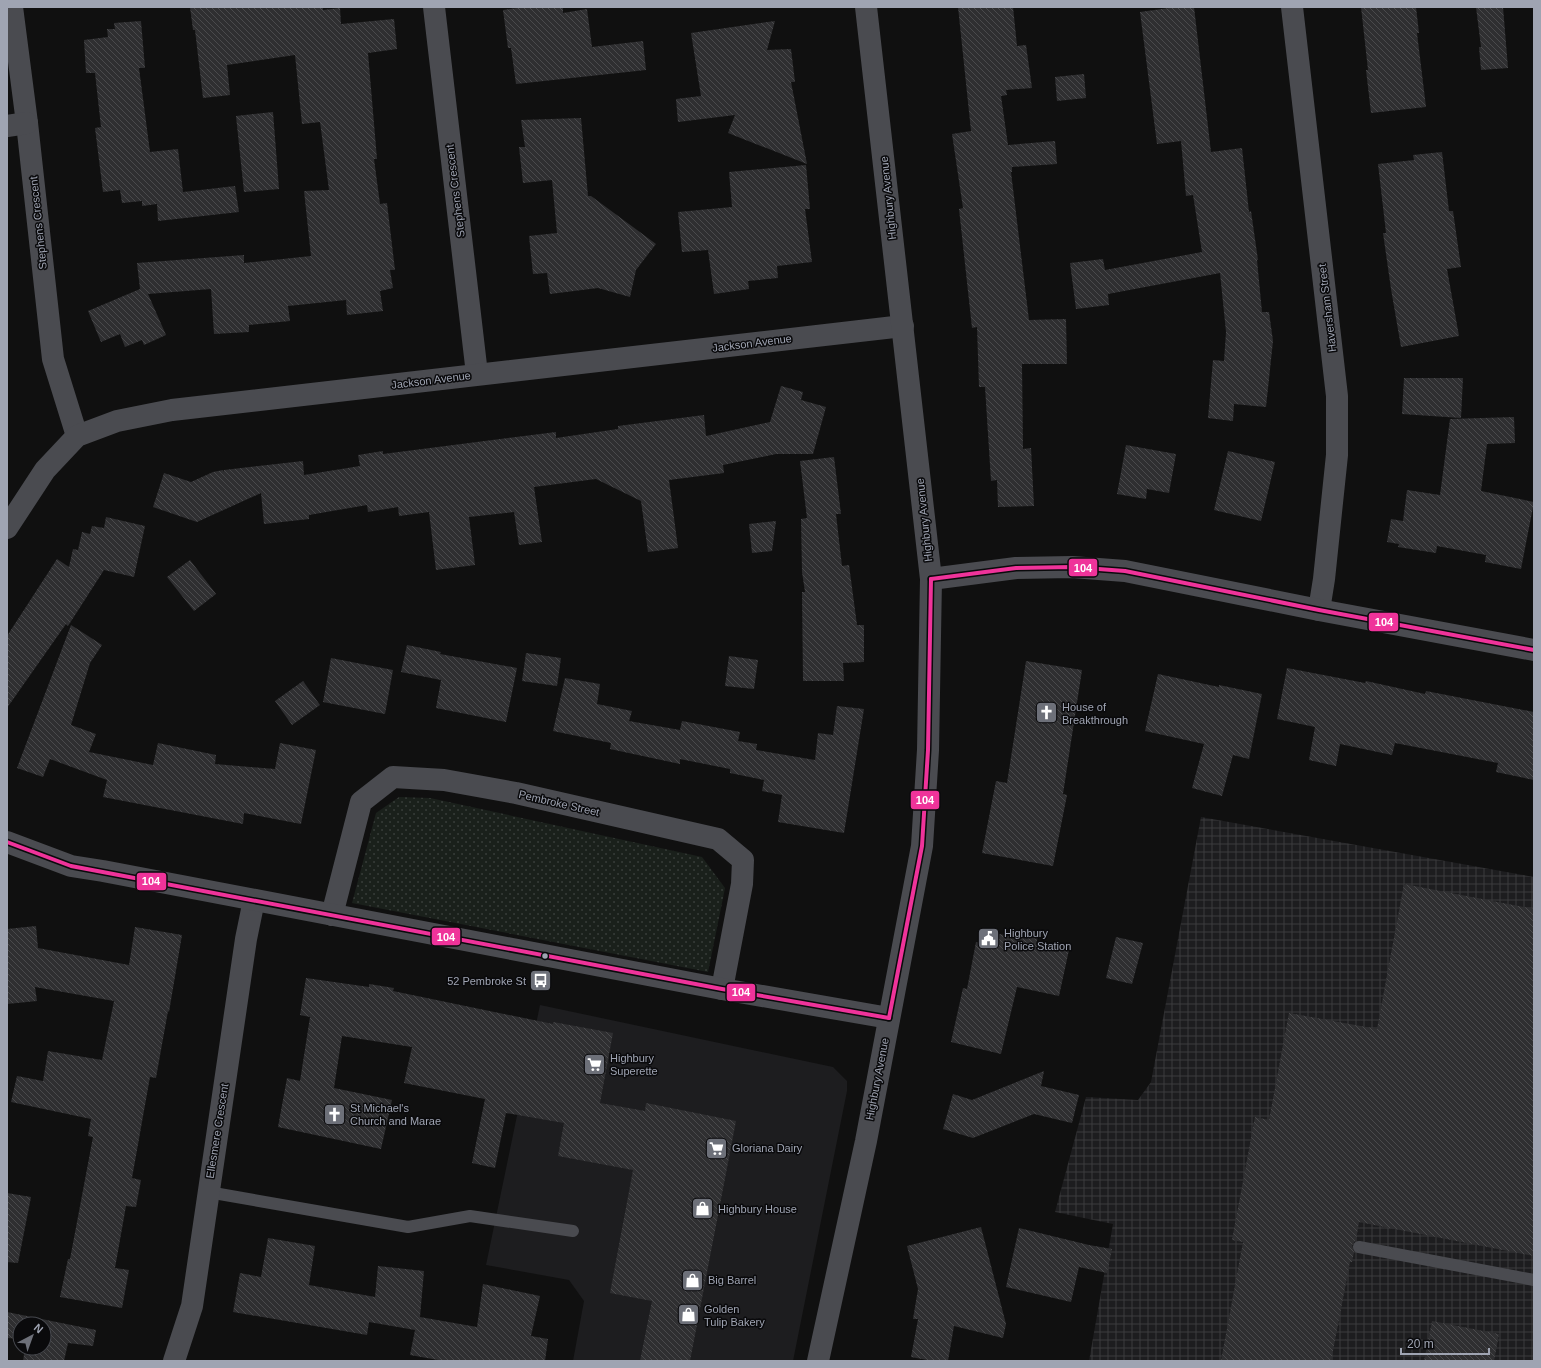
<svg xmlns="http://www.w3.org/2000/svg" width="1541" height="1368" font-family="Helvetica,sans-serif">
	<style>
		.built { fill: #1d1d1f }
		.industrial { fill: url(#industrial-grid) }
		.green { fill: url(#green-dots) }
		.building { fill: url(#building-back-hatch) }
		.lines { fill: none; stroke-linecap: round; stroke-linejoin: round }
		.service { stroke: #4a4b50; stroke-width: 12 }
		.minor { stroke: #4a4b50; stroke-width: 22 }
		.tertiary { stroke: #4a4b50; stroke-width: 22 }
		.bus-1-casing { stroke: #0a0a0c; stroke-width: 7 }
		.bus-1 { stroke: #ef339a; stroke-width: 4 }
		.bus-dot { fill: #9fa4b2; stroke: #0a0a0c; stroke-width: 1.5 }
		.labels { text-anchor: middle; stroke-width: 3; stroke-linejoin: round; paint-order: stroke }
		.street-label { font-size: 11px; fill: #9fa4b2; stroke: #0a0a0c }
		.poi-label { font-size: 11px; fill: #9fa4b2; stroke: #0a0a0c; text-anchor: start }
		.line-badge { stroke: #0a0a0c; stroke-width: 1.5 }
		.badge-label { font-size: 11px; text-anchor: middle; font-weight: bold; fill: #fff }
	</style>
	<defs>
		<pattern id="industrial-grid" width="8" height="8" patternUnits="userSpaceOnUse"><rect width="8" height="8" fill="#1d1d1f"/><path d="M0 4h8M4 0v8" fill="none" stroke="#3b3b3d"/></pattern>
		<pattern id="green-dots" width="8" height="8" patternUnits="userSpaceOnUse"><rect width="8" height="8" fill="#1a201b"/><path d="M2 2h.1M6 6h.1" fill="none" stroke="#383d3a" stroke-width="1.8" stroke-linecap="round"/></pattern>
		<pattern id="building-back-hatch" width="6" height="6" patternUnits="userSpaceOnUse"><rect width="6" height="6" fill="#2f2f31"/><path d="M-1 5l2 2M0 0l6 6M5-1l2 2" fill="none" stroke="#4a4a4c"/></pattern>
	</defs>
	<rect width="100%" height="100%" fill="#101010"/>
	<polygon class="built" points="540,1005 833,1067 847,1081 847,1091 793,1361 573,1361 584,1301 569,1280 486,1265"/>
	<polygon class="industrial" points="1201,817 1534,877 1534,1361 1089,1361 1113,1224 1055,1212 1086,1097 1138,1100 1151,1082"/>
	<polygon class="green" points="399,797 430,798 702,857 725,888 708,972 352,903 376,813"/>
	<g class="building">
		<polygon points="190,7 323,7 323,10 340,8 341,24 394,19 397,49 368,53 377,159 374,159 380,204 387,203 395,270 390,270 393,288 380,291 383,311 347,315 346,300 288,306 290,321 249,325 249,332 214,334 211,289 148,294 166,335 144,345 142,340 125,347 120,334 101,342 88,311 140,289 137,263 244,255 244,263 311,256 304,191 329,190 320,122 302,124 295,55 227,65 230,95 203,98 195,30 193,30"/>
		<polygon points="525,7 563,7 563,13 587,9 592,47 643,41 646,70 516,84 511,48 508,48 503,10"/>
		<polygon points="958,7 1013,7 1017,46 1026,45 1032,88 1006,90 1007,95 1001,96 1008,145 1055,141 1057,164 1012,167 1012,172 1011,172 1029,320 1066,319 1067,364 1022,364 1023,449 1031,448 1034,506 998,507 997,480 991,481 985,387 979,387 977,327 972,328 959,209 963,208 952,134 971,131"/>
		<polygon points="1176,7 1194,7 1211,152 1242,148 1249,212 1251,211 1258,260 1257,260 1262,312 1269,312 1273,341 1266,407 1234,404 1233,421 1208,418 1213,360 1224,361 1226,332 1220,273 1108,294 1109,305 1076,309 1070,263 1103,259 1105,270 1202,252 1193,195 1186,196 1181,141 1157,144 1140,12"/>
		<polygon points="1361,7 1416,7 1419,33 1417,33 1426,107 1371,113 1366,70 1368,70"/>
		<polygon points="1476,7 1503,7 1508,68 1481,70 1479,47 1481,47"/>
		<polygon points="141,21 145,68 139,68 150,152 178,149 183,192 235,186 239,212 158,221 157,204 142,206 142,201 122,203 120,190 103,192 95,128 101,127 95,73 86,73 84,40 108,37 107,29 115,29 114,23"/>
		<polygon points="775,21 767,50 791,49 795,82 791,82 807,164 728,133 735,115 678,122 676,99 701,96 691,33"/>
		<polygon points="1084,74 1086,98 1057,101 1055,77"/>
		<polygon points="273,112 279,189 244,192 236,116"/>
		<polygon points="581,118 588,196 591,196 656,244 636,270 630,297 598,288 550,294 547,273 533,274 529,236 557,233 552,180 523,183 519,147 525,147 521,120"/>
		<polygon points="1442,152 1449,211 1453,211 1461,267 1447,269 1459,336 1401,347 1391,289 1383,233 1386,233 1378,164 1414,160 1413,155"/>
		<polygon points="806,165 810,209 805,209 812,262 777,266 778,278 748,281 749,289 714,294 708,250 682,252 678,212 732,207 729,172"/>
		<polygon points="1404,378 1463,378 1461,418 1402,414"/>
		<polygon points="781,386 803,392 801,400 826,407 813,454 776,454 723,465 724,473 669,480 678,548 648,552 641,501 596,479 534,487 542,542 519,545 514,512 469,517 475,565 436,570 429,512 399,516 398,507 368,512 367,505 309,515 309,519 264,524 261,493 197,522 153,507 164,473 191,482 213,472 223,470 224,472 224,470 303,461 304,475 360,466 358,455 383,451 383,454 556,432 556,438 618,429 618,426 704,415 706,436 770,422"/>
		<polygon points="1514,417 1515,443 1487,444 1481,491 1534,502 1521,569 1485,562 1486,555 1437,546 1436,553 1398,547 1399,544 1387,542 1391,519 1403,521 1407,490 1440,495 1450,419"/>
		<polygon points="1126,445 1176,454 1169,493 1147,489 1146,499 1117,494"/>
		<polygon points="1228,451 1275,462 1261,521 1214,510"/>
		<polygon points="834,457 841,514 836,514 842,566 849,565 857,625 864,625 864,662 843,663 844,681 803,681 802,592 805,592 802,572 801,519 807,518 800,461"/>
		<polygon points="106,517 145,526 134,577 104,570 68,626 66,624 7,708 7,636 57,559 69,567 73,549 78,550 82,532 90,534 92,526 104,528"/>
		<polygon points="776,521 772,551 752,553 749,524"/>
		<polygon points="190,560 216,594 194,611 167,577"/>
		<polygon points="71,625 102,645 90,663 71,725 96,734 89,752 153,765 158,743 216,755 215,764 275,769 280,743 316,750 301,824 244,813 243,824 103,797 107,780 50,759 43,777 17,768"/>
		<polygon points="407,645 441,652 440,654 517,668 506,722 436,708 441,680 401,672"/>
		<polygon points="526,653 561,658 557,686 522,681"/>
		<polygon points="729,656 758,660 754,689 725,686"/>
		<polygon points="331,658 393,670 385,714 323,702"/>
		<polygon points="1026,661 1082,670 1063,794 1067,795 1053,866 982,853 996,781 1007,783"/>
		<polygon points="1287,668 1365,683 1366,681 1425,694 1426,691 1534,712 1534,780 1496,772 1498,763 1395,743 1392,755 1340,744 1336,766 1309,760 1315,727 1277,719"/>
		<polygon points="1158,674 1219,687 1219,685 1262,694 1249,759 1233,755 1222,796 1192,788 1204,744 1145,731"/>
		<polygon points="565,678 600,684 597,704 632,711 629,721 680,730 682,721 740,732 738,741 757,744 756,750 815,760 818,733 833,735 837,706 864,709 844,833 778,822 782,795 762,791 764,780 730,773 730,769 680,759 680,764 610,749 611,743 553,731"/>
		<polygon points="303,681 320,705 292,725 275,701"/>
		<polygon points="1404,884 1534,909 1534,1256 1359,1222 1356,1240 1352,1245 1354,1252 1352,1262 1350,1262 1331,1361 1221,1361 1243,1242 1232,1240 1255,1117 1269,1120 1289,1013 1377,1029"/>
		<polygon points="36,926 38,948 129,965 135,927 182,935 169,1012 168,1011 156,1078 150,1077 132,1178 141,1180 136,1207 126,1206 115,1268 129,1270 122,1308 60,1297 68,1259 70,1259 93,1137 88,1136 91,1119 11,1102 17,1076 43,1081 48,1051 102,1060 114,1001 35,987 37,1001 7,1004 7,929"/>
		<polygon points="985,931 1014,937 1015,932 1038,936 1036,944 1069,950 1059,996 1017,987 1001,1054 951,1042 963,988 967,989 976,942 983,943"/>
		<polygon points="1116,937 1143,943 1132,984 1106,978"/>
		<polygon points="306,978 369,987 369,984 394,988 393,991 553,1024 553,1022 613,1033 600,1103 645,1111 646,1103 736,1121 690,1361 640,1361 652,1301 610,1293 633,1170 558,1156 564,1123 506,1113 495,1168 472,1163 485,1099 404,1083 412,1047 342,1036 334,1088 392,1100 381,1149 278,1127 287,1078 300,1081 310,1017 300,1015"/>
		<polygon points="1044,1071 1041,1086 1079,1095 1072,1123 1034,1114 973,1138 943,1129 953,1094 972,1100"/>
		<polygon points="7,1193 31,1197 18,1263 7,1262"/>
		<polygon points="981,1227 1006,1324 1003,1338 954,1326 948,1361 933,1361 911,1357 918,1319 913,1319 918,1289 907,1246"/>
		<polygon points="1019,1228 1089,1245 1112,1249 1107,1273 1079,1267 1071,1302 1006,1287"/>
		<polygon points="268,1238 315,1246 309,1285 375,1297 378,1266 424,1271 420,1317 477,1327 483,1284 540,1296 531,1336 548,1339 545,1361 444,1361 410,1355 415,1330 369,1322 367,1335 233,1312 240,1273 261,1277"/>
		<polygon points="7,1312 96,1330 93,1346 68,1343 64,1361 23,1361 25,1348 44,1348 44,1324 20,1324 20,1339 7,1338"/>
		<polygon points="1432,1321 1499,1334 1494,1361 1424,1361"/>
	</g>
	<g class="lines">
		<g class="service">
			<polyline points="208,1192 408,1227 470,1216 573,1231"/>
			<polyline points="1359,1247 1534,1280"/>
		</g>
		<g class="minor">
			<polyline points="12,7 27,123 53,359 77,436"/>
			<polyline points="434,7 477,374"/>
			<polyline points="1292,7 1337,396 1337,455 1324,579 1319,610"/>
			<polyline points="7,126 27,123"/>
			<polyline points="7,528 45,470 77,436 117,421 172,410 903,326"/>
			<polyline points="332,915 361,802 393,777 444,780 516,793 718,839 743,860 742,884 722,989"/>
			<polyline points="174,1361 192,1306 246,939 254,900"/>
		</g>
		<g class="tertiary">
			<polyline points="931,579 1016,568 1072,567 1125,571 1319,610 1534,650"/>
			<polyline points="7,842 71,866 103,871 722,989 889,1018"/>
			<polyline points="818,1361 866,1141 922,846 928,750 931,579 866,7"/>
		</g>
		<defs>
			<g id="bus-1">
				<polyline points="931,579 1016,568 1072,567 1125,571 1319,610 1534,650"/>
				<polyline points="7,842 71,866 722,989 889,1018"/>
				<polyline points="889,1018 922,846 928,750 931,579"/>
			</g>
		</defs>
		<use href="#bus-1" class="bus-1-casing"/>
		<use href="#bus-1" class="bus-1"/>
	</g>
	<defs>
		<symbol id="church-square" viewBox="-11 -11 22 22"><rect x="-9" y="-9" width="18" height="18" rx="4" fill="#6d7079" stroke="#0a0a0c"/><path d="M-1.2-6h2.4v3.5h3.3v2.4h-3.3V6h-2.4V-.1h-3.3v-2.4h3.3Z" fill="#fff"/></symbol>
		<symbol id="civic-square" viewBox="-11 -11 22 22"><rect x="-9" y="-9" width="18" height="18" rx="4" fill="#6d7079" stroke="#0a0a0c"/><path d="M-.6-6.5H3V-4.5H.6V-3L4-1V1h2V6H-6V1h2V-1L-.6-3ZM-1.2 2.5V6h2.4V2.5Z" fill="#fff"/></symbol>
		<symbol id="bus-square" viewBox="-11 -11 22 22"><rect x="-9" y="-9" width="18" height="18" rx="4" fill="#6d7079" stroke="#0a0a0c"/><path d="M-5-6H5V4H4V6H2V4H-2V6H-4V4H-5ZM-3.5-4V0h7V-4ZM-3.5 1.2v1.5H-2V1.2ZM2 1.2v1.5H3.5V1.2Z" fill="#fff"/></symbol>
		<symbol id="supermarket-square" viewBox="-11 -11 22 22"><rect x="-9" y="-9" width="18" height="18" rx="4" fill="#6d7079" stroke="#0a0a0c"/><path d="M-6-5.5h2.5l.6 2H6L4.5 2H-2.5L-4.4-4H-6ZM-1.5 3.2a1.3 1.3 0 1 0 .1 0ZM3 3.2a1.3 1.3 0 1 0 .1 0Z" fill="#fff"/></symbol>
		<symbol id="shop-square" viewBox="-11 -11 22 22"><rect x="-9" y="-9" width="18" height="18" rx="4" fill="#6d7079" stroke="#0a0a0c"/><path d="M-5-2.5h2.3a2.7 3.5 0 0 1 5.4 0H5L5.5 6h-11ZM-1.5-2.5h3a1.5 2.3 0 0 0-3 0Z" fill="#fff"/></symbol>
	</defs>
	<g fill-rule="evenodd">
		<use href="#church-square" x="1034" y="700" width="25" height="25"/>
		<use href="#civic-square" x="976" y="926" width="25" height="25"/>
		<use href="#bus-square" x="528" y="968" width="25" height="25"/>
		<use href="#supermarket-square" x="582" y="1052" width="25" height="25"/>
		<use href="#church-square" x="322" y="1102" width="25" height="25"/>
		<use href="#supermarket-square" x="704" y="1136" width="25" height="25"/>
		<use href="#shop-square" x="690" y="1196" width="25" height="25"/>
		<use href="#shop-square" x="680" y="1268" width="25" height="25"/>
		<use href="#shop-square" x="676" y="1302" width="25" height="25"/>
	</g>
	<circle class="bus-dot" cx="545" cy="956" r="3.5"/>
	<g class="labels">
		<g class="street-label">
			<text transform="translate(455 191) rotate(-97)" y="4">Stephens Crescent</text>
			<text transform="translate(888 198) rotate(-96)" y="4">Highbury Avenue</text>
			<text transform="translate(38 223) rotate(-96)" y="4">Stephens Crescent</text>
			<text transform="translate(1327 308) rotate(-97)" y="4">Haversham Street</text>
			<text transform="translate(752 343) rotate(-7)" y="4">Jackson Avenue</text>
			<text transform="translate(431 380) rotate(-7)" y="4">Jackson Avenue</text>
			<text transform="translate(924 520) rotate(-96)" y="4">Highbury Avenue</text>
			<text transform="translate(559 803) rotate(13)" y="4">Pembroke Street</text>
			<text transform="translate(877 1079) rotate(-79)" y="4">Highbury Avenue</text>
			<text transform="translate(217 1131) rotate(-81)" y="4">Ellesmere Crescent</text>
		</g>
		<g class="poi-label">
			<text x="1062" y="711">House of<tspan x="1062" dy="13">Breakthrough</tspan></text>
			<text x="1004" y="937">Highbury<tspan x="1004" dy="13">Police Station</tspan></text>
			<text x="526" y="985" text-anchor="end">52 Pembroke St</text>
			<text x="610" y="1062">Highbury<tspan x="610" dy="13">Superette</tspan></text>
			<text x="350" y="1112">St Michael's<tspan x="350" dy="13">Church and Marae</tspan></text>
			<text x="732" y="1152">Gloriana Dairy</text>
			<text x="718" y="1213">Highbury House</text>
			<text x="708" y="1284">Big Barrel</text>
			<text x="704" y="1313">Golden<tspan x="704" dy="13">Tulip Bakery</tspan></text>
		</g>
	</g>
	<g class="line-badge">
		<rect x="1068" y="558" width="30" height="19" rx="4" fill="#ef339a"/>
		<rect x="1368" y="612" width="31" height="20" rx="4" fill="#ef339a"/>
		<rect x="910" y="790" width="30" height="20" rx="4" fill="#ef339a"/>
		<rect x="136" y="872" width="31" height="19" rx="4" fill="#ef339a"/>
		<rect x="431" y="927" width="30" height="19" rx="4" fill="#ef339a"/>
		<rect x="726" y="983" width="30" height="19" rx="4" fill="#ef339a"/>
	</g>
	<g class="badge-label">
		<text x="1083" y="572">104</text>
		<text x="1384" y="626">104</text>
		<text x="925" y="804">104</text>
		<text x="151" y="885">104</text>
		<text x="446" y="941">104</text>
		<text x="741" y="996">104</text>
	</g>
	<rect width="1541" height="1368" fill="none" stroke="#9fa4b2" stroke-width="16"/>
	<g transform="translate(32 1336) rotate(41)"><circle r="19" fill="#0a0a0c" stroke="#46484e"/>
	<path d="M0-3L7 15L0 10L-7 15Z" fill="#6d7079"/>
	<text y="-6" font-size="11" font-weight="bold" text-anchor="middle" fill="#9fa4b2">N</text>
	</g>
	<path d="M1401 1348v6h88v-6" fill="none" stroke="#9fa4b2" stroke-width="2"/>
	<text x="1407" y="1348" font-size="12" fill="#9fa4b2" stroke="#0a0a0c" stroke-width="3" paint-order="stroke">20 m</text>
</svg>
